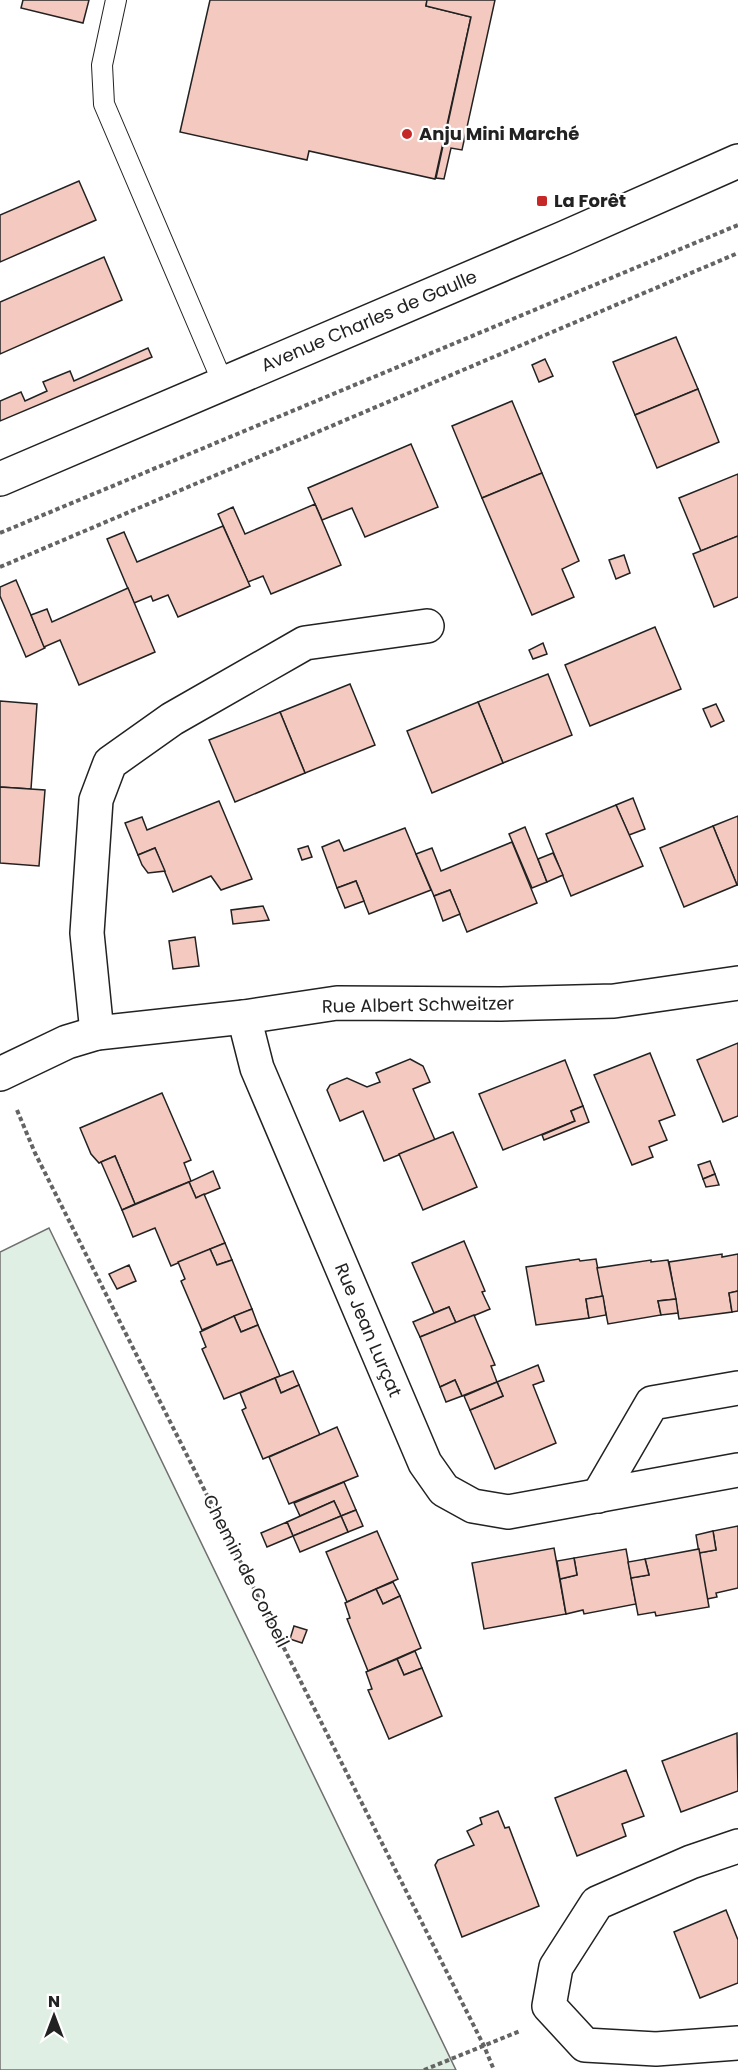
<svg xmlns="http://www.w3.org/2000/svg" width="738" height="2070" font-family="Poppins,sans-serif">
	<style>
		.green { fill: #e0efe3; stroke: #6f6f6f; stroke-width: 1.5 }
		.building { fill: #f3c9c0; stroke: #222; stroke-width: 1.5 }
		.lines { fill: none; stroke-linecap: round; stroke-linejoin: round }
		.service-casing { stroke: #222; stroke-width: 22 }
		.minor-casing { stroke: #222; stroke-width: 36 }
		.secondary-casing { stroke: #222; stroke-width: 36 }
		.path { stroke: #646464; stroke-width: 4; stroke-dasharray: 4.5 3; stroke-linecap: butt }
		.service { stroke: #fff; stroke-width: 20 }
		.minor { stroke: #fff; stroke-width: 33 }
		.secondary { stroke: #fff; stroke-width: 33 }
		.poi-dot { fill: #c62828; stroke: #fff; stroke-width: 2 }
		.labels { text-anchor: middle; stroke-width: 4.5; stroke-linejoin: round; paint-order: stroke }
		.poi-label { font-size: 18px; font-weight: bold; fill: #222; stroke: #fff; text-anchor: start }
		.street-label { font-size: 18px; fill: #222; stroke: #fff }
	</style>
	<rect width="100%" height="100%" fill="#fff"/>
	<polygon class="green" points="49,1228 456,2070 0,2070 0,1252"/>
	<g class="building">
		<polygon points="23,0 89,0 83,23 21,8"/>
		<polygon points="210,0 427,0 426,6 471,17 435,179 309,151 307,160 180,132"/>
		<polygon points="427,0 495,0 462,150 451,148 444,179 436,178 471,17 426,6"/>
		<polygon points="79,181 96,220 0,262 0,215"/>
		<polygon points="104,257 122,300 0,354 0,302"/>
		<polygon points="676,337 698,389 635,415 613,362"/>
		<polygon points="148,348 152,357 0,421 0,401 21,392 25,401 47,391 43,382 70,371 74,381"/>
		<polygon points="545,359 553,376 539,382 532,365"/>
		<polygon points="698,389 719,442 657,468 635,415"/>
		<polygon points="512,401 542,473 482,498 452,426"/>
		<polygon points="411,444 438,507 365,537 352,508 322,520 308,488"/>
		<polygon points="542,473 579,561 562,569 574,597 532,615 482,498"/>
		<polygon points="738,474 738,536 701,551 679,498"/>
		<polygon points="315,504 341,565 271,594 263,576 248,582 218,514 233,507 245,534"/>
		<polygon points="223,526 250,586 178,617 168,595 153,601 151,596 134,603 107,539 124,532 137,562"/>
		<polygon points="738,536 738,597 714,607 693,554"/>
		<polygon points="624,555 630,573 616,579 609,560"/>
		<polygon points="16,580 45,648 26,657 0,596 0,587"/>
		<polygon points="128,588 155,652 79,685 60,640 44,647 31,615 47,609 52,622"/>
		<polygon points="655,627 681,689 590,726 565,665"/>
		<polygon points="543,643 547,654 533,659 529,650"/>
		<polygon points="548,674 572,735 503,763 478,702"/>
		<polygon points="350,684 375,745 305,773 280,712"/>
		<polygon points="0,701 37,704 31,789 0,787"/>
		<polygon points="478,702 503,763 432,793 407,731"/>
		<polygon points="716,704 724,721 711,727 703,709"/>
		<polygon points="280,712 305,773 235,802 209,740"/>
		<polygon points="0,787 45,790 39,866 0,863"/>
		<polygon points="633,798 645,829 629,835 616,805"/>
		<polygon points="219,801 252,879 221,890 211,876 173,892 155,848 138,855 125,823 142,817 147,830"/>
		<polygon points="616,805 643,866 571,896 546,834"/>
		<polygon points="738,816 738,885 737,885 713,826"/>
		<polygon points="713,826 737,885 684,907 660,848"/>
		<polygon points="525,827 547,882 532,888 509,834"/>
		<polygon points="405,828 431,890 369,914 356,881 337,888 322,847 339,840 344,851"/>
		<polygon points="512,842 537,903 467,932 450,890 434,896 416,854 432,848 441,871"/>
		<polygon points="308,846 312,857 302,860 298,849"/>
		<polygon points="155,848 165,871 148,873 142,865 138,855"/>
		<polygon points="553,853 563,875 547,882 538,859"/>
		<polygon points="356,881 364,901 345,908 337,888"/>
		<polygon points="450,890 460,914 443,921 434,896"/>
		<polygon points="263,906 269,920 233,924 231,910"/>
		<polygon points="195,937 199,966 173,969 169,941"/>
		<polygon points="738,1043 738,1116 723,1122 697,1060"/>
		<polygon points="650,1053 675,1115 659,1121 667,1140 649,1147 653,1157 632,1165 594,1075"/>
		<polygon points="410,1059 423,1066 430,1082 413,1089 435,1140 384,1161 363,1111 340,1121 327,1090 330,1085 347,1078 367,1087 380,1082 376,1073"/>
		<polygon points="565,1060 583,1106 571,1111 575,1121 503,1150 479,1094"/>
		<polygon points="162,1093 191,1160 184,1163 191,1181 135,1204 115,1156 99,1163 91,1154 80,1128"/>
		<polygon points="583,1106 589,1122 544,1140 542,1135 575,1121 571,1111"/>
		<polygon points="453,1132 477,1187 423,1210 399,1154"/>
		<polygon points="115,1156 135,1204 122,1210 101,1162"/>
		<polygon points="710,1161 715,1174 703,1179 698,1165"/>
		<polygon points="213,1171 220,1188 196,1198 189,1182"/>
		<polygon points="715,1174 719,1185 706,1187 703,1179"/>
		<polygon points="189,1182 196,1198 204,1194 225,1243 171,1266 155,1228 133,1237 122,1210"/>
		<polygon points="464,1241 485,1291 482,1292 490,1309 456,1323 449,1307 434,1313 412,1263"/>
		<polygon points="225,1243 232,1260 217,1265 210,1249"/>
		<polygon points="210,1249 217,1265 232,1260 252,1309 202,1330 181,1281 185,1279 178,1262"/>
		<polygon points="722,1254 722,1257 738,1254 738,1291 729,1293 732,1312 679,1319 669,1262"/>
		<polygon points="579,1259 580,1261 596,1259 603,1296 586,1299 589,1318 536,1325 526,1267"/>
		<polygon points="651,1260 651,1262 668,1260 676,1299 658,1301 661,1315 608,1324 597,1268"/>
		<polygon points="129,1265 136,1281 117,1289 109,1274"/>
		<polygon points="738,1291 738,1311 732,1312 729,1293"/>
		<polygon points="603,1296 606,1315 589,1318 586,1299"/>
		<polygon points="676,1299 678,1313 661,1315 658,1301"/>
		<polygon points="449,1307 456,1323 420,1337 413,1322"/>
		<polygon points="252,1309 258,1325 241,1332 234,1316"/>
		<polygon points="474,1315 495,1365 491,1366 497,1382 462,1396 455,1380 440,1387 420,1337"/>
		<polygon points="234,1316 241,1332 258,1325 280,1376 224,1399 202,1349 206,1347 200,1332"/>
		<polygon points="538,1365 544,1381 533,1385 556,1443 495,1469 470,1410 503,1396 497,1382"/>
		<polygon points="293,1371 299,1385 281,1393 275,1378"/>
		<polygon points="275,1378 281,1393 299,1385 320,1435 263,1459 242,1410 246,1408 240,1393"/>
		<polygon points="455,1380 462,1396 446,1402 440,1387"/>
		<polygon points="497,1382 503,1396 470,1410 464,1396"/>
		<polygon points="337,1427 358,1476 289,1504 269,1457"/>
		<polygon points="344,1482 356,1510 341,1516 334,1501 300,1516 294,1503"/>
		<polygon points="334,1501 341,1516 293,1536 287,1522"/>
		<polygon points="356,1510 363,1526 348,1532 341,1516"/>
		<polygon points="341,1516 348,1532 300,1552 293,1536"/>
		<polygon points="287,1522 293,1536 267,1547 261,1533"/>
		<polygon points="738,1526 738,1588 716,1593 717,1597 707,1599 699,1553 716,1550 713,1531"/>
		<polygon points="377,1531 398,1579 347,1602 326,1552"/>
		<polygon points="713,1531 716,1550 699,1553 696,1535"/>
		<polygon points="554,1548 566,1614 484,1629 472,1563"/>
		<polygon points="626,1549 636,1604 584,1614 583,1610 566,1614 560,1579 577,1575 574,1558"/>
		<polygon points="699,1549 709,1607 656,1616 655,1612 638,1615 631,1578 649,1575 645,1559"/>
		<polygon points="574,1558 577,1575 560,1579 557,1561"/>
		<polygon points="645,1559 649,1575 631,1578 628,1562"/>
		<polygon points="393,1582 400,1596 383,1604 376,1589"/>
		<polygon points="376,1589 383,1604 400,1596 421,1648 368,1671 347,1619 350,1618 345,1603"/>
		<polygon points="294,1626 307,1630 302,1643 290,1639"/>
		<polygon points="415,1651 422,1668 404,1675 397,1659"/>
		<polygon points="397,1659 404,1675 422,1668 442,1716 389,1739 368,1690 372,1689 366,1672"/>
		<polygon points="737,1733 738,1791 681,1812 662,1761"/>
		<polygon points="626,1770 644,1816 622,1824 626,1836 577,1856 555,1798"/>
		<polygon points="498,1811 505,1828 509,1827 539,1906 462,1937 435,1865 438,1860 474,1845 467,1831 482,1824 480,1818"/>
		<polygon points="726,1910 738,1940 738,1983 700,1998 674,1932"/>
	</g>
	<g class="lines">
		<defs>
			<polyline id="service" points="116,0 102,65 104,104 223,383"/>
			<g id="minor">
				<polyline points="244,1017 257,1068 425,1463 444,1490 473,1506 508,1512 738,1470"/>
				<polyline points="97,1033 87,933 96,800 110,763 172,719 305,643 427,626"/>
				<polyline points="0,1074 67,1042 97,1033 244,1017 337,1003 501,1004 614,1001 738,983"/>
				<polyline points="598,1496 652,1403 738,1388"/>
				<polyline points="738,1846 691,1862 597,1903 556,1967 549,2006 585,2045 656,2049 738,2043"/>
			</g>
			<polyline id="secondary" points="0,479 564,238 738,161"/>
		</defs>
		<use href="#service" class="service-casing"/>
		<use href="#minor" class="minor-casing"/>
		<use href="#secondary" class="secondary-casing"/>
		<g class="path">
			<polyline points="0,533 738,225"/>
			<polyline points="0,567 738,253"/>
			<polyline points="17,1110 35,1153 484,2046 494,2070"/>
			<polyline points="424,2070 520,2031"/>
		</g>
		<use href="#service" class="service"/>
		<use href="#minor" class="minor"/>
		<use href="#secondary" class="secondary"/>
	</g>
	<g class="poi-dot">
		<circle cx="407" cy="134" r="6"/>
		<rect x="536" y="195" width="12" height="12" rx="3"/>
	</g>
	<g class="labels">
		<g class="poi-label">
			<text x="419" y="140">Anju Mini Marché</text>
			<text x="554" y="207">La Forêt</text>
		</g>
		<g class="street-label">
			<text transform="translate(369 321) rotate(-23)" y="6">Avenue Charles de Gaulle</text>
			<text transform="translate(418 1005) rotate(-1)" y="6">Rue Albert Schweitzer</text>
			<text transform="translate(368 1330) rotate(67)" y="6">Rue Jean Lurçat</text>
			<text transform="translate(246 1571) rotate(63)" y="6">Chemin de Corbeil</text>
		</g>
	</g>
	<g transform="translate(54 2016)" stroke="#ffffff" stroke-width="4.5" paint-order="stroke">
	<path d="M0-4.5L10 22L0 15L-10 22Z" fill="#222222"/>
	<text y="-9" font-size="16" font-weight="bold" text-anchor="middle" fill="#222222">N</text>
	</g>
</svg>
